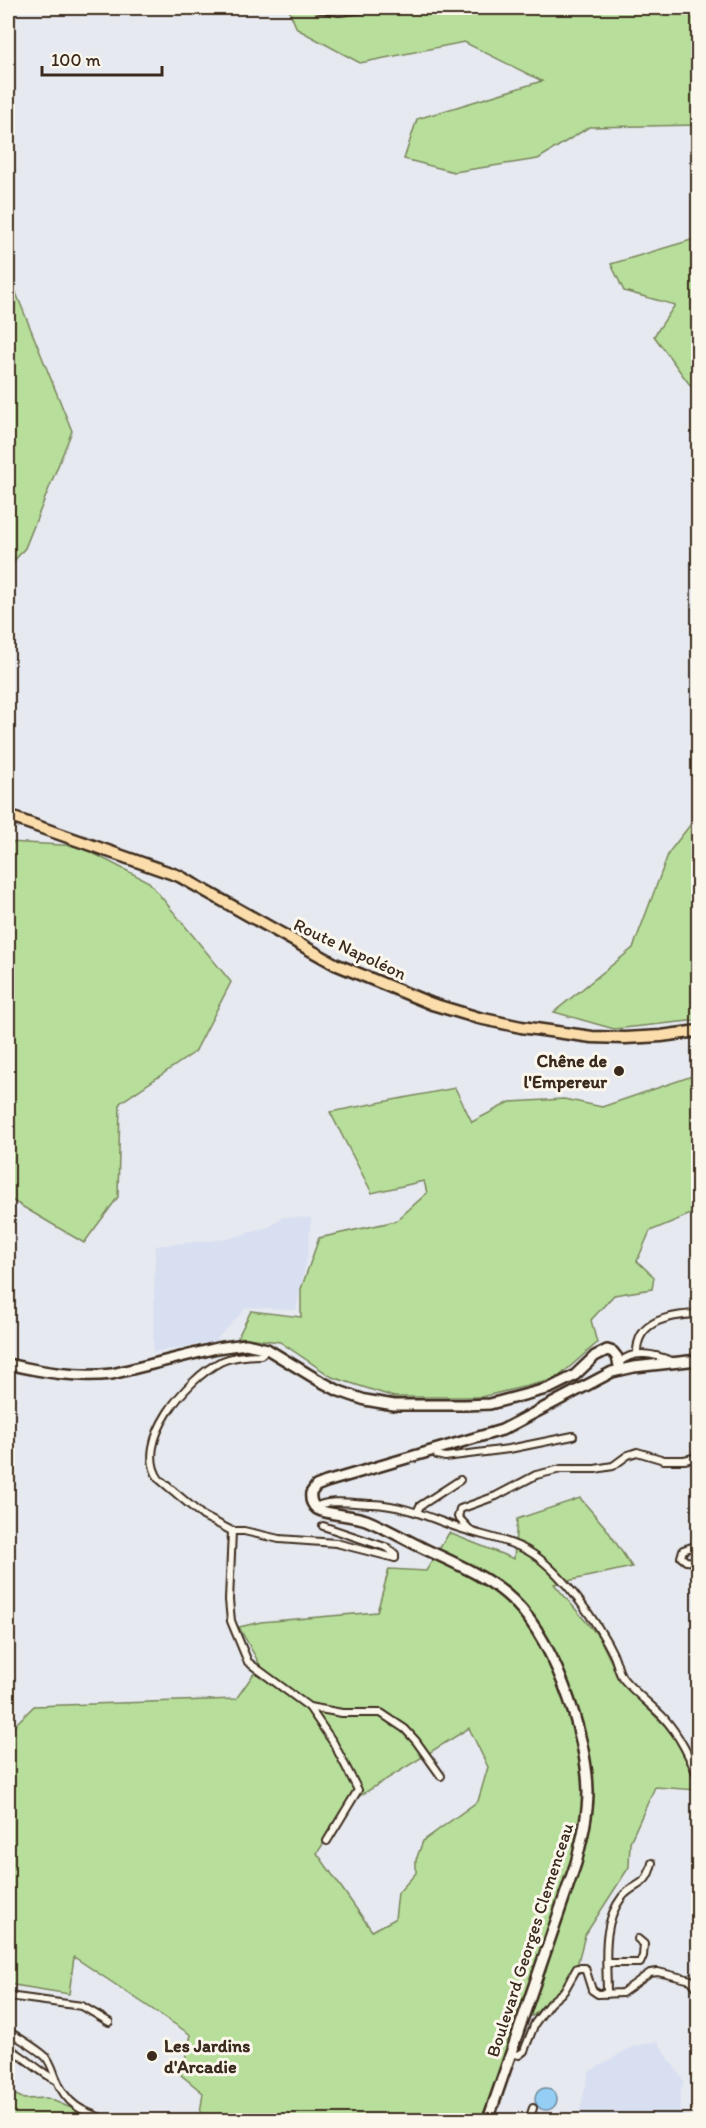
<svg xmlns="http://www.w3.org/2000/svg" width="706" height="2128" font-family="Itim,sans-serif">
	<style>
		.built { fill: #d8dff1 }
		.green { fill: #b7df9b; stroke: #79845c; stroke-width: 1.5; fill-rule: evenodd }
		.water { fill: #95cef5; stroke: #718c9f; stroke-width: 1.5 }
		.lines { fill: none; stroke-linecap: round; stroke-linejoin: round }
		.street-casing { stroke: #3b2a1e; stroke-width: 10 }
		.secondary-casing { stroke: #3b2a1e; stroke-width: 14 }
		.primary-casing { stroke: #3b2a1e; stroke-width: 15 }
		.street { stroke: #fbf7ec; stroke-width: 6 }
		.secondary { stroke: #fbf7ec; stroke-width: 9 }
		.primary { stroke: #fbddab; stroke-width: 10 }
		.poi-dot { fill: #3b2a1e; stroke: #fbf7ec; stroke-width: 2 }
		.labels { text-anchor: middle; stroke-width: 6; stroke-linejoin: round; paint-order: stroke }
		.street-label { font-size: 18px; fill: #3b2a1e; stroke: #fbf7ec }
		.poi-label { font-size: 18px; font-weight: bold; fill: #3b2a1e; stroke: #fbf7ec; text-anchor: end }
	</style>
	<rect width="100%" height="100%" fill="#e6e9ef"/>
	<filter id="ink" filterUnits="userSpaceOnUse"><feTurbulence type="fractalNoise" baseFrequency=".0167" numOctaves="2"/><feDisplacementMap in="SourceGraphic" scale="12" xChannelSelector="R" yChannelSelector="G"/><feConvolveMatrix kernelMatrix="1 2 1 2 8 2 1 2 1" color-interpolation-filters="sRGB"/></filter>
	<g filter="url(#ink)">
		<g class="built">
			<polygon points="283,1217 311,1218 308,1254 296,1310 247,1307 214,1342 153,1352 155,1246 227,1239 269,1227"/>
			<polygon points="657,2041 684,2081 680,2092 680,2112 686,2120 578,2120 589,2072 632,2047"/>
		</g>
		<g class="green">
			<polygon points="288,8 698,8 698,125 589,127 538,159 454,172 404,159 417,119 542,81 464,42 360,63 297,29"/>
			<polygon points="698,238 698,396 654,336 675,305 624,291 611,264"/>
			<polygon points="8,273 72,431 25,548 8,568"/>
			<polygon points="698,815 698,1020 614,1029 554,1012 633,948 669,852"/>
			<polygon points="8,842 79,846 149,882 231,982 195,1052 120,1103 118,1197 84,1243 8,1198"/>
			<polygon points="698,1074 698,1211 650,1231 637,1261 654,1277 652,1289 614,1295 591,1320 597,1343 556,1379 481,1397 394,1397 332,1377 280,1342 238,1337 251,1311 301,1317 301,1289 319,1238 396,1221 427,1193 424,1181 372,1193 330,1112 455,1088 472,1122 510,1102 564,1099 602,1107"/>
			<path d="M 580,1498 L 606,1528 L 632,1567 L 554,1584 L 599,1637 L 621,1682 L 664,1725 L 686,1751 L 698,1790 L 655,1787 L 630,1842 L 629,1867 L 585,1935 L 575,1973 L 534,2015 L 517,2021 L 481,2120 L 199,2120 L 203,2093 L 181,2075 L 191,2035 L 74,1957 L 69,1994 L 8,1984 L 8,1732 L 34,1706 L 236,1699 L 260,1665 L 239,1627 L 261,1622 L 377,1612 L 389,1569 L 426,1571 L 449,1533 L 514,1559 L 517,1519 ZM 469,1728 L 488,1767 L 478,1801 L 423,1841 L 416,1860 L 416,1873 L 398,1893 L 395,1919 L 372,1931 L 317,1853 L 353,1800 Z"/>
			<polygon points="8,2091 24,2099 47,2098 100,2120 8,2120"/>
		</g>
		<circle class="water" cx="546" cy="2099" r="11"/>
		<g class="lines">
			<defs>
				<g id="street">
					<polyline points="316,8 339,12 375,8"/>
					<path d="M 267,1349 L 261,1355 C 248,1355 231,1357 220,1362 C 187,1379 133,1442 159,1479 L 203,1516 L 232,1531 L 244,1531 L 279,1539 L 336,1543 L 395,1558"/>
					<path d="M 637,1354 C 636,1319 672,1315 698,1314"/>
					<path d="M 619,1363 C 634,1349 654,1354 672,1361"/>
					<polyline points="434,1451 437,1455 445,1457 509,1449 573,1436"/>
					<path d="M 315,1508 C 327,1498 356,1504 372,1504 C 404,1505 430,1518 459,1528 C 482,1536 507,1539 528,1551 C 559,1568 599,1624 614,1656 C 617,1663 618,1671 622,1677 C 629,1688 654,1707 664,1718 C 680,1736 689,1756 698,1777"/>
					<polyline points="417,1512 420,1506 460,1480"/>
					<polyline points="323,1526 388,1548 395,1554 395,1558"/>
					<polyline points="232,1531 229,1600 231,1621 248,1662 309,1707 333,1742 358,1790 327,1841"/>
					<polyline points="471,1531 458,1517 460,1509 496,1496 536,1475 561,1469 595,1469 613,1466 628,1455 637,1452 664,1460 684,1460 698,1457"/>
					<polyline points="698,1545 683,1550 681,1557 686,1561 698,1562"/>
					<polyline points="309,1707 342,1713 381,1713 405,1729 416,1741 441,1776"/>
					<polyline points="607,1963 640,1963 643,1956 644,1944 638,1939"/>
					<path d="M 607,1994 C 607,1961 601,1924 622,1897 C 636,1881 646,1889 652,1863"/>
					<polyline points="8,1996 82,2006 109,2022"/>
					<path d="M 8,2031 C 20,2039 35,2047 46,2057 C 51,2063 53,2071 56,2078 C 66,2105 83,2112 107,2120"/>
					<path d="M 8,2048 C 26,2057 39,2072 56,2080"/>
					<polyline points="511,2053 519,2055 524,2051 535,2023 550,2003 564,1991 577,1968 585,1968 592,1990 598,1994 622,1993 650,1973 658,1972 691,1980 698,1989"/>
					<polyline points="529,2120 533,2108"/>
				</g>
				<g id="secondary">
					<path d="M 8,1364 C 42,1372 77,1378 112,1374 L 217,1348 L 246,1344 L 267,1349 L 318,1380 L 339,1391 L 365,1400 L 394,1405 L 465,1405 L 490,1404 L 550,1388 L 574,1376 L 595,1356 L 607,1350 L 613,1352 L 617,1357 L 620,1370"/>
					<path d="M 488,2120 L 576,1863 C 582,1839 588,1816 588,1791 C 587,1734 552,1632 506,1594 C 482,1574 452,1562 423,1548 C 404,1539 386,1528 366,1520 C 352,1515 328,1515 317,1509 C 312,1505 310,1500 311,1493 L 316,1486 L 326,1482 L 502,1430 L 612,1372 L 634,1367 L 698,1360"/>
				</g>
				<polyline id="primary" points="8,816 179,876 335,964 432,1004 479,1018 521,1027 592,1037 625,1038 661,1036 698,1031"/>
			</defs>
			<use href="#street" class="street-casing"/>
			<use href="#secondary" class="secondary-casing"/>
			<use href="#primary" class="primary-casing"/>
			<use href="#street" class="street"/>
			<use href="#secondary" class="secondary"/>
			<use href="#primary" class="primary"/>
		</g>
	</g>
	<g class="poi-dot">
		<circle cx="619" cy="1071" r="6"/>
		<circle cx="152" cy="2056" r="6"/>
	</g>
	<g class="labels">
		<g class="street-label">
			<text transform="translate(350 949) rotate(25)" y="6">Route Napoléon</text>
			<text transform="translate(530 1940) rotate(-72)" y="6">Boulevard Georges Clemenceau</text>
		</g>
		<g class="poi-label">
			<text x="607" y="1067">Chêne de<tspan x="607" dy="21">l'Empereur</tspan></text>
			<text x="164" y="2052" text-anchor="start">Les Jardins<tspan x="164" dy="21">d'Arcadie</tspan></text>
		</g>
	</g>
	<rect width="706" height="2128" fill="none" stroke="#fbf7ec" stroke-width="30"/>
	<rect x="15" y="15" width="676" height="2098" fill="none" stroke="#3b2a1e" stroke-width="2" filter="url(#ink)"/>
	<path d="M42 66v9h120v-9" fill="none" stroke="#3b2a1e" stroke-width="3"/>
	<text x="51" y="66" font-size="18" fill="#3b2a1e" stroke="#fbf7ec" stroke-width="4.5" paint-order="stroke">100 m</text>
</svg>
